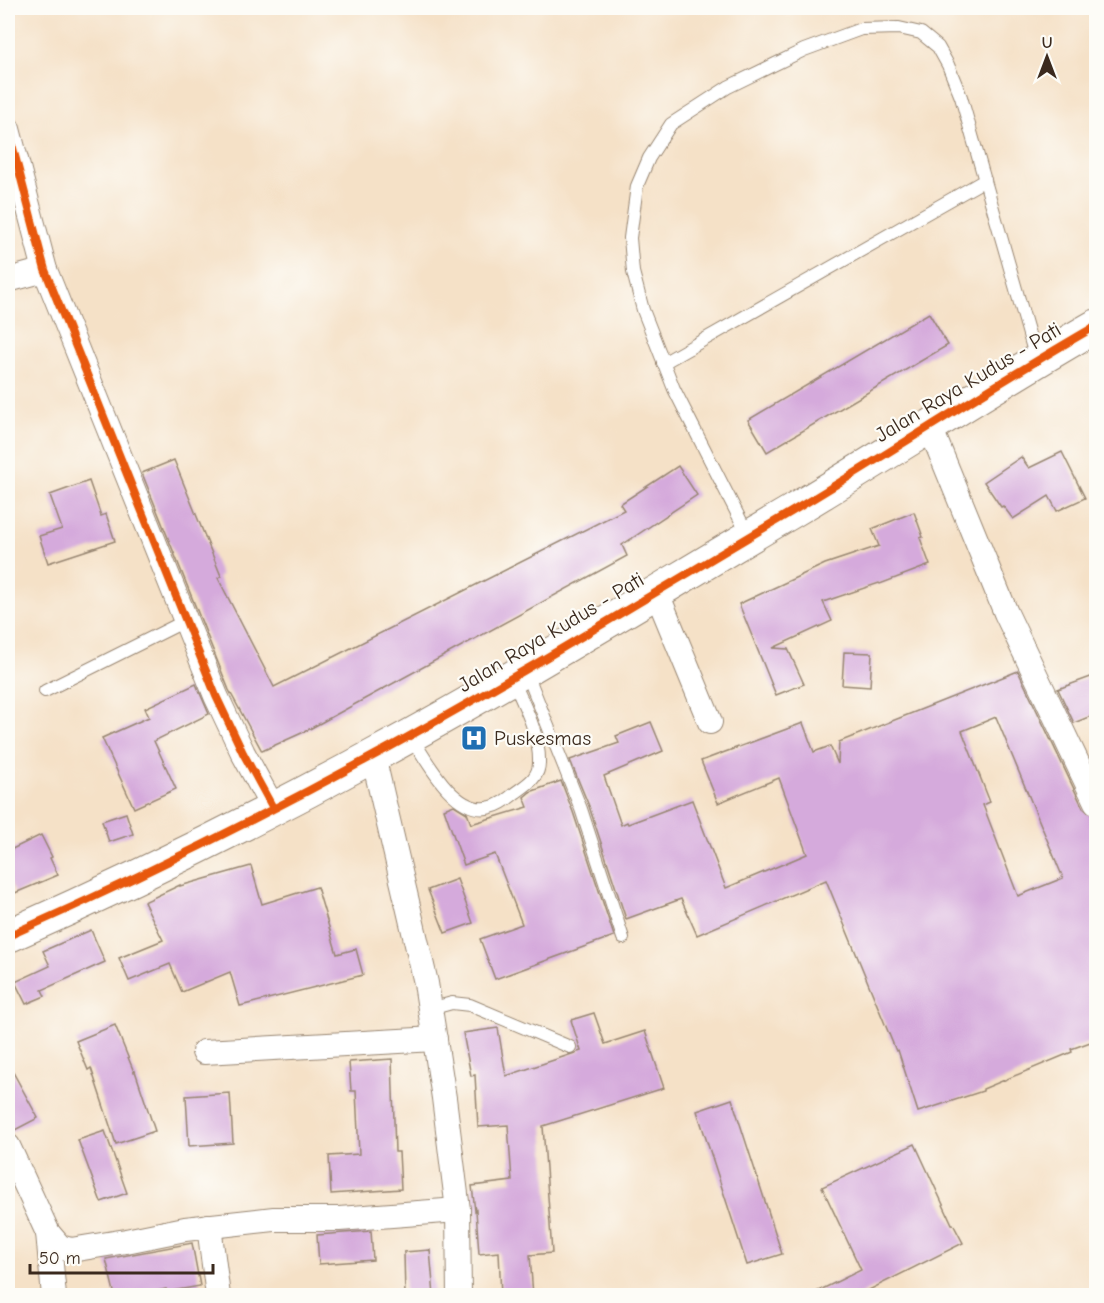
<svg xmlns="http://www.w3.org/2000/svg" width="1104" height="1303" font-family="'Comic Neue',sans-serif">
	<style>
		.building { fill: #d5aadc; fill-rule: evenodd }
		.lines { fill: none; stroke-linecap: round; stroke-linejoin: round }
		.service-casing { stroke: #988672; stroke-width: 14 }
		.minor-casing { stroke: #988672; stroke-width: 26 }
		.trunk-casing { stroke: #988672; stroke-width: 35 }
		.service { stroke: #fff; stroke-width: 12 }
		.minor { stroke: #fff; stroke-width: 24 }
		.trunk { stroke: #fff; stroke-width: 33 }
		.cycleway-casing { stroke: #fdfcf7; stroke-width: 11 }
		.cycleway { stroke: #e8590c; stroke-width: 8 }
		.labels { text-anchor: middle; stroke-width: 4.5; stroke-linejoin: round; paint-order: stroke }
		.street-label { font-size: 21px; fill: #3b2a1e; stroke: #fdfcf7 }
		.poi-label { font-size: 21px; fill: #3b2a1e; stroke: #fdfcf7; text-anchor: start }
	</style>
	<rect width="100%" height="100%" fill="#fdfcf7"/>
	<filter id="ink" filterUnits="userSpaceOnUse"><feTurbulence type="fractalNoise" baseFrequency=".0167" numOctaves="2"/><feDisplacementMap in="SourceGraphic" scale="12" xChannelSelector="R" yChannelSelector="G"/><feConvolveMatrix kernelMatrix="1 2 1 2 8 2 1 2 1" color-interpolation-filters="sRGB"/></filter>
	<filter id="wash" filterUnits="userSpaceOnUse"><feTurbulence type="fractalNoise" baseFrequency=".008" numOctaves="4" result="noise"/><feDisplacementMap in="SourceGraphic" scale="24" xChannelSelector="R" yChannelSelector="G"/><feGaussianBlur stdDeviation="1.35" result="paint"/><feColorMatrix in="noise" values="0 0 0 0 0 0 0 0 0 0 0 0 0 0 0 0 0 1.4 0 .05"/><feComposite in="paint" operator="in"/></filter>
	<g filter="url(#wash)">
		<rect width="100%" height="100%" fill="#f5e1c7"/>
		<g id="blocks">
			<g class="building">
				<polygon points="929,313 948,345 767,452 748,420"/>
				<polygon points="1062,452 1085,498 1057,511 1049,496 1013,519 1003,506 1001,507 984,482 1021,457 1029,468"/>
				<polygon points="174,460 221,576 218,578 274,687 624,510 620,504 678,466 697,495 622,545 627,556 304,732 262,751 229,690 142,473"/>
				<polygon points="89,481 101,516 106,514 115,541 48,563 39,536 62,529 50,495"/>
				<polygon points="914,512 923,537 920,538 930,565 880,584 879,583 823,602 832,621 773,648 788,649 804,684 776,695 739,604 825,564 879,546 872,529"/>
				<polygon points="844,652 872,653 870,687 842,685"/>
				<path d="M 1018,671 L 1083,808 L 1092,815 L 1096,827 L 1096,1040 L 1071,1049 L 1072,1052 L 983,1089 L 983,1091 L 918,1112 L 898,1050 L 896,1051 L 826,880 L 697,935 L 681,899 L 626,919 L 589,806 L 570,760 L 619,743 L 616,736 L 651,722 L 663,751 L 604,776 L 621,825 L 627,822 L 628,824 L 692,800 L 726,888 L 807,854 L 779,778 L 718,803 L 701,761 L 803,723 L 814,752 L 830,746 L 838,764 L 839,742 ZM 996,717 L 1063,878 L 1018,896 L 983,805 L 990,802 L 962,731 Z"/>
				<polygon points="1096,675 1096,714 1074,723 1058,689"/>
				<polygon points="196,684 209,714 154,741 176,789 134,808 102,738 149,717 145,708"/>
				<polygon points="561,781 573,812 614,936 495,979 480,939 522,924 495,854 464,865 444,809 454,805 467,813 471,824 528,807 524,797 530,792"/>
				<polygon points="126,813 133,834 109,842 102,821"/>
				<polygon points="41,835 52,857 50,858 58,875 15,893 8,877 8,851"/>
				<polygon points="251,866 262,904 317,887 337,954 356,949 363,975 240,1006 230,972 182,992 170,964 129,981 119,958 163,940 144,902 180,885 180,886"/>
				<polygon points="457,879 473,923 445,933 428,890"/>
				<polygon points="91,930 105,962 42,990 45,996 26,1004 15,982 50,966 43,951"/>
				<polygon points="594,1013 605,1044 645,1031 664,1088 543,1126 552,1253 530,1255 533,1296 501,1296 499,1252 479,1254 476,1210 475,1211 472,1186 512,1181 508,1125 478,1127 475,1075 471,1076 463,1033 498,1028 506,1076 581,1051 571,1020"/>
				<polygon points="115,1025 134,1072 135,1071 155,1131 116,1144 91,1068 88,1070 76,1041"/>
				<polygon points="392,1059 395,1152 399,1152 401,1189 331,1194 329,1156 359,1154 356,1091 351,1091 349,1062"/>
				<polygon points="8,1063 38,1118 11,1132 8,1132"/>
				<polygon points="230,1093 233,1143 189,1146 186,1096"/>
				<polygon points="732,1099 782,1254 747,1265 697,1111"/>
				<polygon points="105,1131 127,1193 101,1202 78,1140"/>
				<polygon points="915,1144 952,1224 953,1224 963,1243 857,1296 808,1296 861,1270 822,1187"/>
				<polygon points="371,1231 373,1260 319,1264 317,1235"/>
				<polygon points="192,1243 200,1286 166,1292 166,1289 137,1296 115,1296 106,1259"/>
				<polygon points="430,1250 434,1296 405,1296 404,1252"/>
			</g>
		</g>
	</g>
	<g filter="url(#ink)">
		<use href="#blocks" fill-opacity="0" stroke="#988672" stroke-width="1.5"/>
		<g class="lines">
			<defs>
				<g id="service">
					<polyline points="663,363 985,180"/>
					<polyline points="748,535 674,389 643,310 633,272 630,238 637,186 649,158 671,124 728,87 804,50 861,29 899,28 921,33 938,47 948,65 961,97 1036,359"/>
					<polyline points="526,671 581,809 623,938"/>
					<polyline points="45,691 187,620"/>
					<path d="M 411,736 C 426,760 456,818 491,807 C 500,805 508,799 515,793 C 526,785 539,778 539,763 C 540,734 524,706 513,680"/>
					<polyline points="430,1009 452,1003 470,1005 570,1047"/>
				</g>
				<g id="minor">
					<polyline points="8,129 45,270 216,696 243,753 273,808"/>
					<polyline points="8,280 45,270"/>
					<polyline points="930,427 1006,613 1096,802"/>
					<polyline points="656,591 710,722"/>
					<polyline points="373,756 426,983 444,1098 458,1210 459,1296"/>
					<polyline points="204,1052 435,1039"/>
					<polyline points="8,1146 48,1233 60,1247 71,1250 126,1241 185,1229 274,1219 339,1219 458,1210"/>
					<polyline points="209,1226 218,1296"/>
					<polyline points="48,1233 54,1296"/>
				</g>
				<path id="trunk" d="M 8,936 C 132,881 254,821 373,756 C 515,679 652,594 791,512 C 893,451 993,385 1096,326"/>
			</defs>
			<use href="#service" class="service-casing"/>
			<use href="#minor" class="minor-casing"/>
			<use href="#trunk" class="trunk-casing"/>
			<use href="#service" class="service"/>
			<use href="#minor" class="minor"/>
			<use href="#trunk" class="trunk"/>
			<defs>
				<g id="cycleway">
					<polyline points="8,129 45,270 216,696 243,753 273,808"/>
					<path d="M 8,936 C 132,881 254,821 373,756 C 515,679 652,594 791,512 C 893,451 993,385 1096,326"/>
				</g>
			</defs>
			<use href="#cycleway" class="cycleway-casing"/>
			<use href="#cycleway" class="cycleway"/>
		</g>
	</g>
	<defs>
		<symbol id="hospital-square" viewBox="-11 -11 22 22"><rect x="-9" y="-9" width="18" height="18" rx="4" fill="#1f6fb2" stroke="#fdfcf7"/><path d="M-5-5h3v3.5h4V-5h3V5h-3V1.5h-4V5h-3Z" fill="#fff"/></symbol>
	</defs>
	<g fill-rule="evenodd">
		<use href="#hospital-square" x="459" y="723" width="30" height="30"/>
	</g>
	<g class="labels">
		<g class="street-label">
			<text transform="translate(968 382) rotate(-31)" y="7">Jalan Raya Kudus - Pati</text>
			<text transform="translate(551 632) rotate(-31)" y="7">Jalan Raya Kudus - Pati</text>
		</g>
		<g class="poi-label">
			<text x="494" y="745">Puskesmas</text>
		</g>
	</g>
	<rect width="1104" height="1303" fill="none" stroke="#fdfcf7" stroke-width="30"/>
	<g transform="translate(1047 57)" stroke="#fdfcf7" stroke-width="4.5" paint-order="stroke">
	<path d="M0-4.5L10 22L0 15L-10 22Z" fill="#3b2a1e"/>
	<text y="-9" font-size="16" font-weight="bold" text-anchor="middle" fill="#3b2a1e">U</text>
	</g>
	<path d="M30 1264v9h183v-9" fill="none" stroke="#3b2a1e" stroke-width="3"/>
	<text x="39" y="1264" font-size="18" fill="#3b2a1e" stroke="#fdfcf7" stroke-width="4.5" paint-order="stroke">50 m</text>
</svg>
